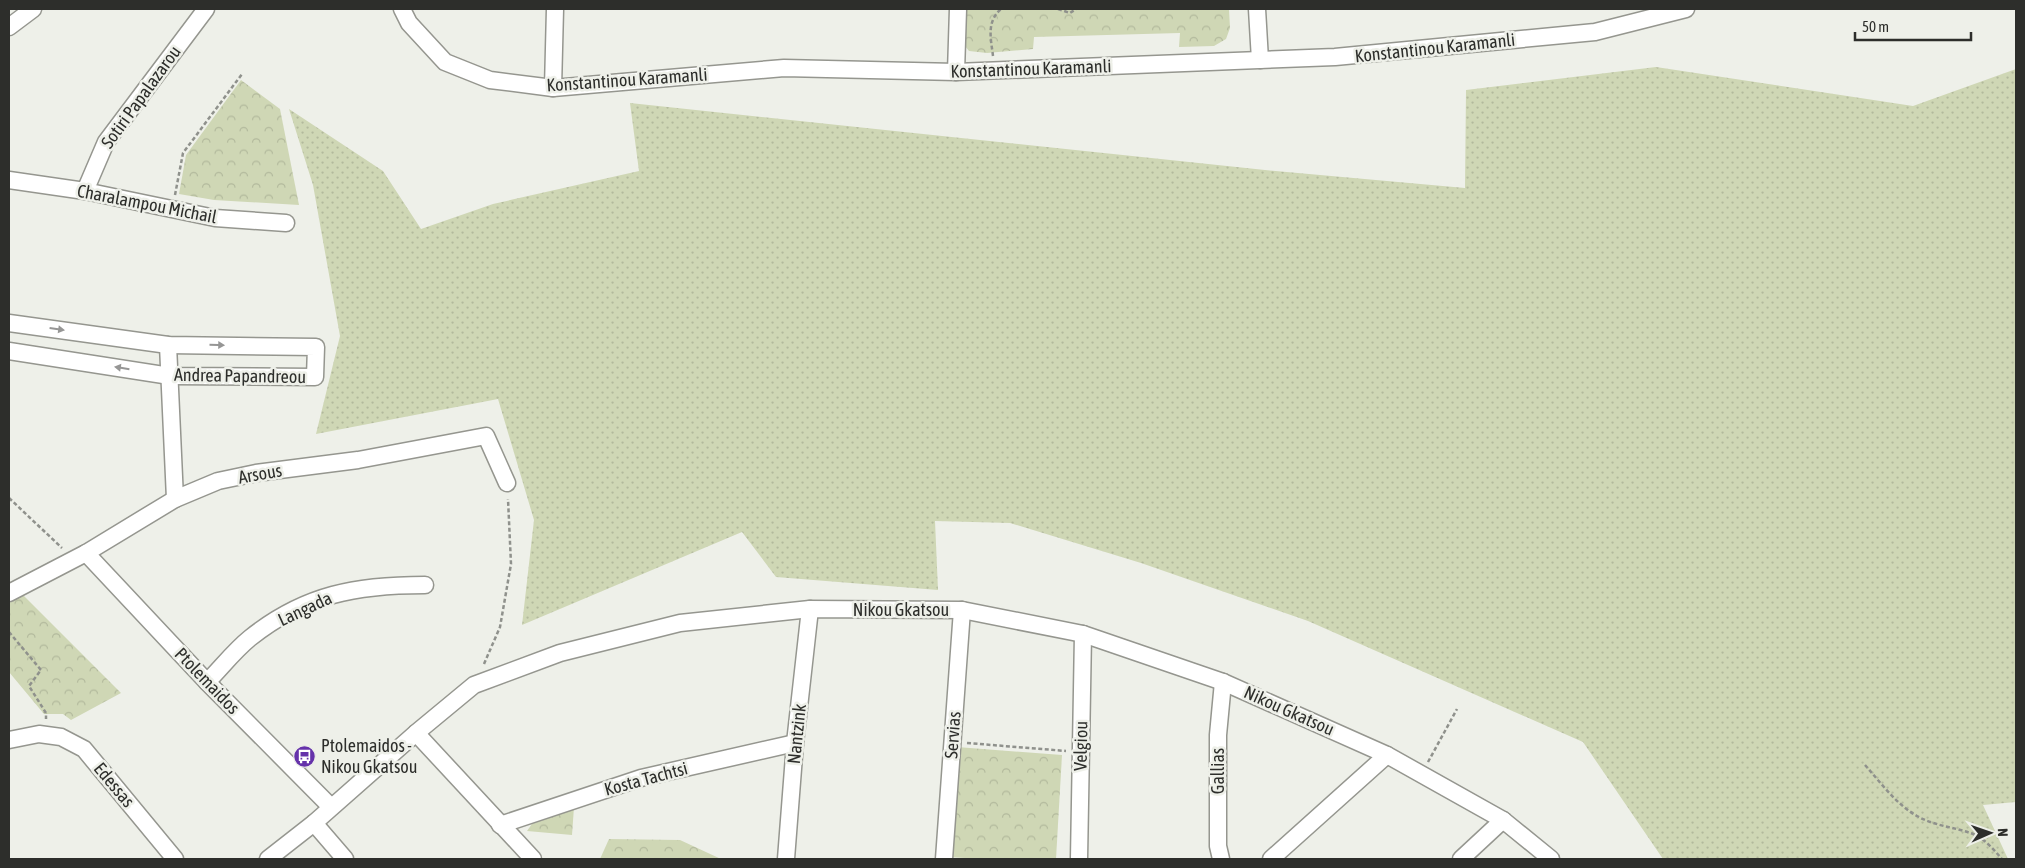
<svg xmlns="http://www.w3.org/2000/svg" width="2025" height="868" font-family="'Asap Condensed',sans-serif">
	<style>
		.grass { fill: url(#grass-dots) }
		.forest { fill: url(#forest-crowns) }
		.lines { fill: none; stroke-linecap: round; stroke-linejoin: round }
		.street-casing { stroke: #95968f; stroke-width: 19 }
		.path { stroke: #8f918c; stroke-width: 2.5; stroke-dasharray: 4 2.5; stroke-linecap: butt }
		.street { stroke: #fff; stroke-width: 16 }
		.oneway { fill: #969695 }
		.labels { text-anchor: middle; stroke-width: 5; stroke-linejoin: round; paint-order: stroke }
		.street-label { font-size: 18px; fill: #2d2e2b; stroke: #eef0e9 }
		.poi-label { font-size: 18px; fill: #2d2e2b; stroke: #eef0e9; text-anchor: start }
	</style>
	<defs>
		<pattern id="grass-dots" width="8" height="8" patternUnits="userSpaceOnUse" patternTransform="scale(1.25)"><rect width="8" height="8" fill="#cfd7b5"/><path d="M2 2h.1M6 6h.1" fill="none" stroke="#b2b99c" stroke-width="1.8" stroke-linecap="round"/></pattern>
		<pattern id="forest-crowns" width="20" height="18" patternUnits="userSpaceOnUse" patternTransform="scale(1.25)"><rect width="20" height="18" fill="#cfd7b5"/><path d="M2 6a3 3 0 1 1 6 0M12 15a3 3 0 1 1 6 0" fill="none" stroke="#b2b99c"/></pattern>
	</defs>
	<rect width="100%" height="100%" fill="#eef0e9"/>
	<polygon class="grass" points="1656,67 1913,106 2016,69 2016,802 1983,805 2008,859 1663,859 1583,742 1308,621 1141,563 1010,523 935,521 938,590 776,577 742,532 522,625 534,520 498,399 316,434 340,336 313,185 289,109 383,171 421,229 493,204 639,171 630,103 1265,170 1465,188 1466,90"/>
	<g class="forest">
		<polygon points="961,9 1229,9 1230,28 1226,39 1214,46 1179,47 1180,33 1034,37 1033,49 987,53 969,51 960,40"/>
		<polygon points="241,80 280,109 299,205 214,200 179,194 186,155"/>
		<polygon points="23,595 121,693 71,720 63,714 44,714 9,672 9,603"/>
		<polygon points="957,747 1062,755 1056,859 982,859 948,857"/>
		<polygon points="574,807 572,835 527,831 534,821"/>
		<polygon points="609,839 680,840 721,859 600,859"/>
	</g>
	<g class="lines">
		<defs>
			<g id="street">
				<polyline points="402,9 409,23 445,62 490,80 553,88 784,68 956,72 1335,57 1595,32 1686,9"/>
				<polyline points="1257,9 1260,60"/>
				<polyline points="9,27 33,9"/>
				<polyline points="956,72 958,9"/>
				<polyline points="553,88 555,9"/>
				<polyline points="9,180 85,191 215,218 286,223"/>
				<polyline points="85,191 106,142 206,9"/>
				<polyline points="9,323 168,345 316,347 315,377 170,376 9,351"/>
				<polyline points="168,345 175,499"/>
				<polyline points="86,553 207,682 331,807"/>
				<polyline points="9,593 86,553 175,499 218,481 256,473 358,460 486,436 507,483"/>
				<path d="M 207,682 C 221,668 234,651 250,638 C 305,594 357,585 425,585"/>
				<polyline points="416,733 533,859"/>
				<polyline points="9,740 39,734 61,737 84,749 175,859"/>
				<polyline points="314,823 345,859"/>
				<polyline points="500,825 641,778 795,743"/>
				<polyline points="268,859 314,823 416,733 474,685 560,653 680,623 810,609 962,610 1083,634 1223,682 1387,755 1503,820 1551,859"/>
				<polyline points="786,859 795,743 810,609"/>
				<polyline points="944,859 962,610"/>
				<polyline points="1079,859 1083,634"/>
				<polyline points="1221,859 1218,846 1218,735 1223,682"/>
				<polyline points="1271,859 1387,755"/>
				<polyline points="1461,859 1503,820"/>
			</g>
		</defs>
		<use href="#street" class="street-casing"/>
		<g class="path">
			<polyline points="1058,9 1070,13 1076,9"/>
			<path d="M 993,56 C 991,39 986,22 1001,9"/>
			<polyline points="175,195 183,153 242,74"/>
			<polyline points="9,498 62,548"/>
			<polyline points="9,632 41,670 29,686 46,713 46,719"/>
			<polyline points="484,664 500,627 511,564 508,499"/>
			<polyline points="967,743 1066,751"/>
			<polyline points="1428,762 1457,709"/>
			<path d="M 1865,765 C 1881,783 1896,804 1917,816 C 1934,826 1955,827 1973,834 C 1984,838 1994,850 2002,859"/>
		</g>
		<use href="#street" class="street"/>
	</g>
	<defs><path id="oneway-solid" d="M-6-.8H1V-3.2L6.5 0L1 3.2V.8H-6Z" transform="scale(1.25)"/></defs>
	<g class="oneway">
		<use href="#oneway-solid" transform="translate(57 329) rotate(8)"/>
		<use href="#oneway-solid" transform="translate(217 345) rotate(1)"/>
		<use href="#oneway-solid" transform="translate(122 368) rotate(-171)"/>
	</g>
	<defs>
		<symbol id="bus-disc" viewBox="-11 -11 22 22"><circle r="9.5" fill="#6532aa" stroke="#eef0e9"/><path d="M-5-6H5V4H4V6H2V4H-2V6H-4V4H-5ZM-3.5-4V0h7V-4ZM-3.5 1.2v1.5H-2V1.2ZM2 1.2v1.5H3.5V1.2Z" fill="#fff"/></symbol>
	</defs>
	<g fill-rule="evenodd">
		<use href="#bus-disc" x="292" y="744" width="25" height="25"/>
	</g>
	<g class="labels">
		<g class="street-label">
			<text transform="translate(1435 48) rotate(-6)" y="6">Konstantinou Karamanli</text>
			<text transform="translate(1031 69) rotate(-2)" y="6">Konstantinou Karamanli</text>
			<text transform="translate(627 80) rotate(-4)" y="6">Konstantinou Karamanli</text>
			<text transform="translate(141 97) rotate(-54)" y="6">Sotiri Papalazarou</text>
			<text transform="translate(147 204) rotate(11)" y="6">Charalampou Michail</text>
			<text transform="translate(240 376) rotate(1)" y="6">Andrea Papandreou</text>
			<text transform="translate(260 474) rotate(-10)" y="6">Arsous</text>
			<text transform="translate(305 609) rotate(-25)" y="6">Langada</text>
			<text x="901" y="616">Nikou Gkatsou</text>
			<text transform="translate(207 681) rotate(46)" y="6">Ptolemaidos</text>
			<text transform="translate(1289 711) rotate(24)" y="6">Nikou Gkatsou</text>
			<text transform="translate(797 734) rotate(-84)" y="6">Nantzink</text>
			<text transform="translate(953 735) rotate(-86)" y="6">Servias</text>
			<text transform="translate(1081 746) rotate(-89)" y="6">Velgiou</text>
			<text transform="translate(1218 771) rotate(-90)" y="6">Gallias</text>
			<text transform="translate(646 779) rotate(-15)" y="6">Kosta Tachtsi</text>
			<text transform="translate(114 785) rotate(50)" y="6">Edessas</text>
		</g>
		<g class="poi-label">
			<text x="321" y="752">Ptolemaidos -<tspan x="321" dy="21">Nikou Gkatsou</tspan></text>
		</g>
	</g>
	<rect width="2025" height="868" fill="none" stroke="#2d2e2b" stroke-width="20"/>
	<g transform="translate(1990 833) rotate(88)" stroke="#eef0e9" stroke-width="4" paint-order="stroke">
	<path d="M0-4L9 19L0 12L-9 19Z" fill="#2d2e2b"/>
	<text y="-8" font-size="14" font-weight="bold" text-anchor="middle" fill="#2d2e2b">N</text>
	</g>
	<path d="M1855 32v8h116v-8" fill="none" stroke="#2d2e2b" stroke-width="2.5"/>
	<text x="1862" y="32" font-size="15" fill="#2d2e2b" stroke="#eef0e9" stroke-width="4" paint-order="stroke">50 m</text>
</svg>
